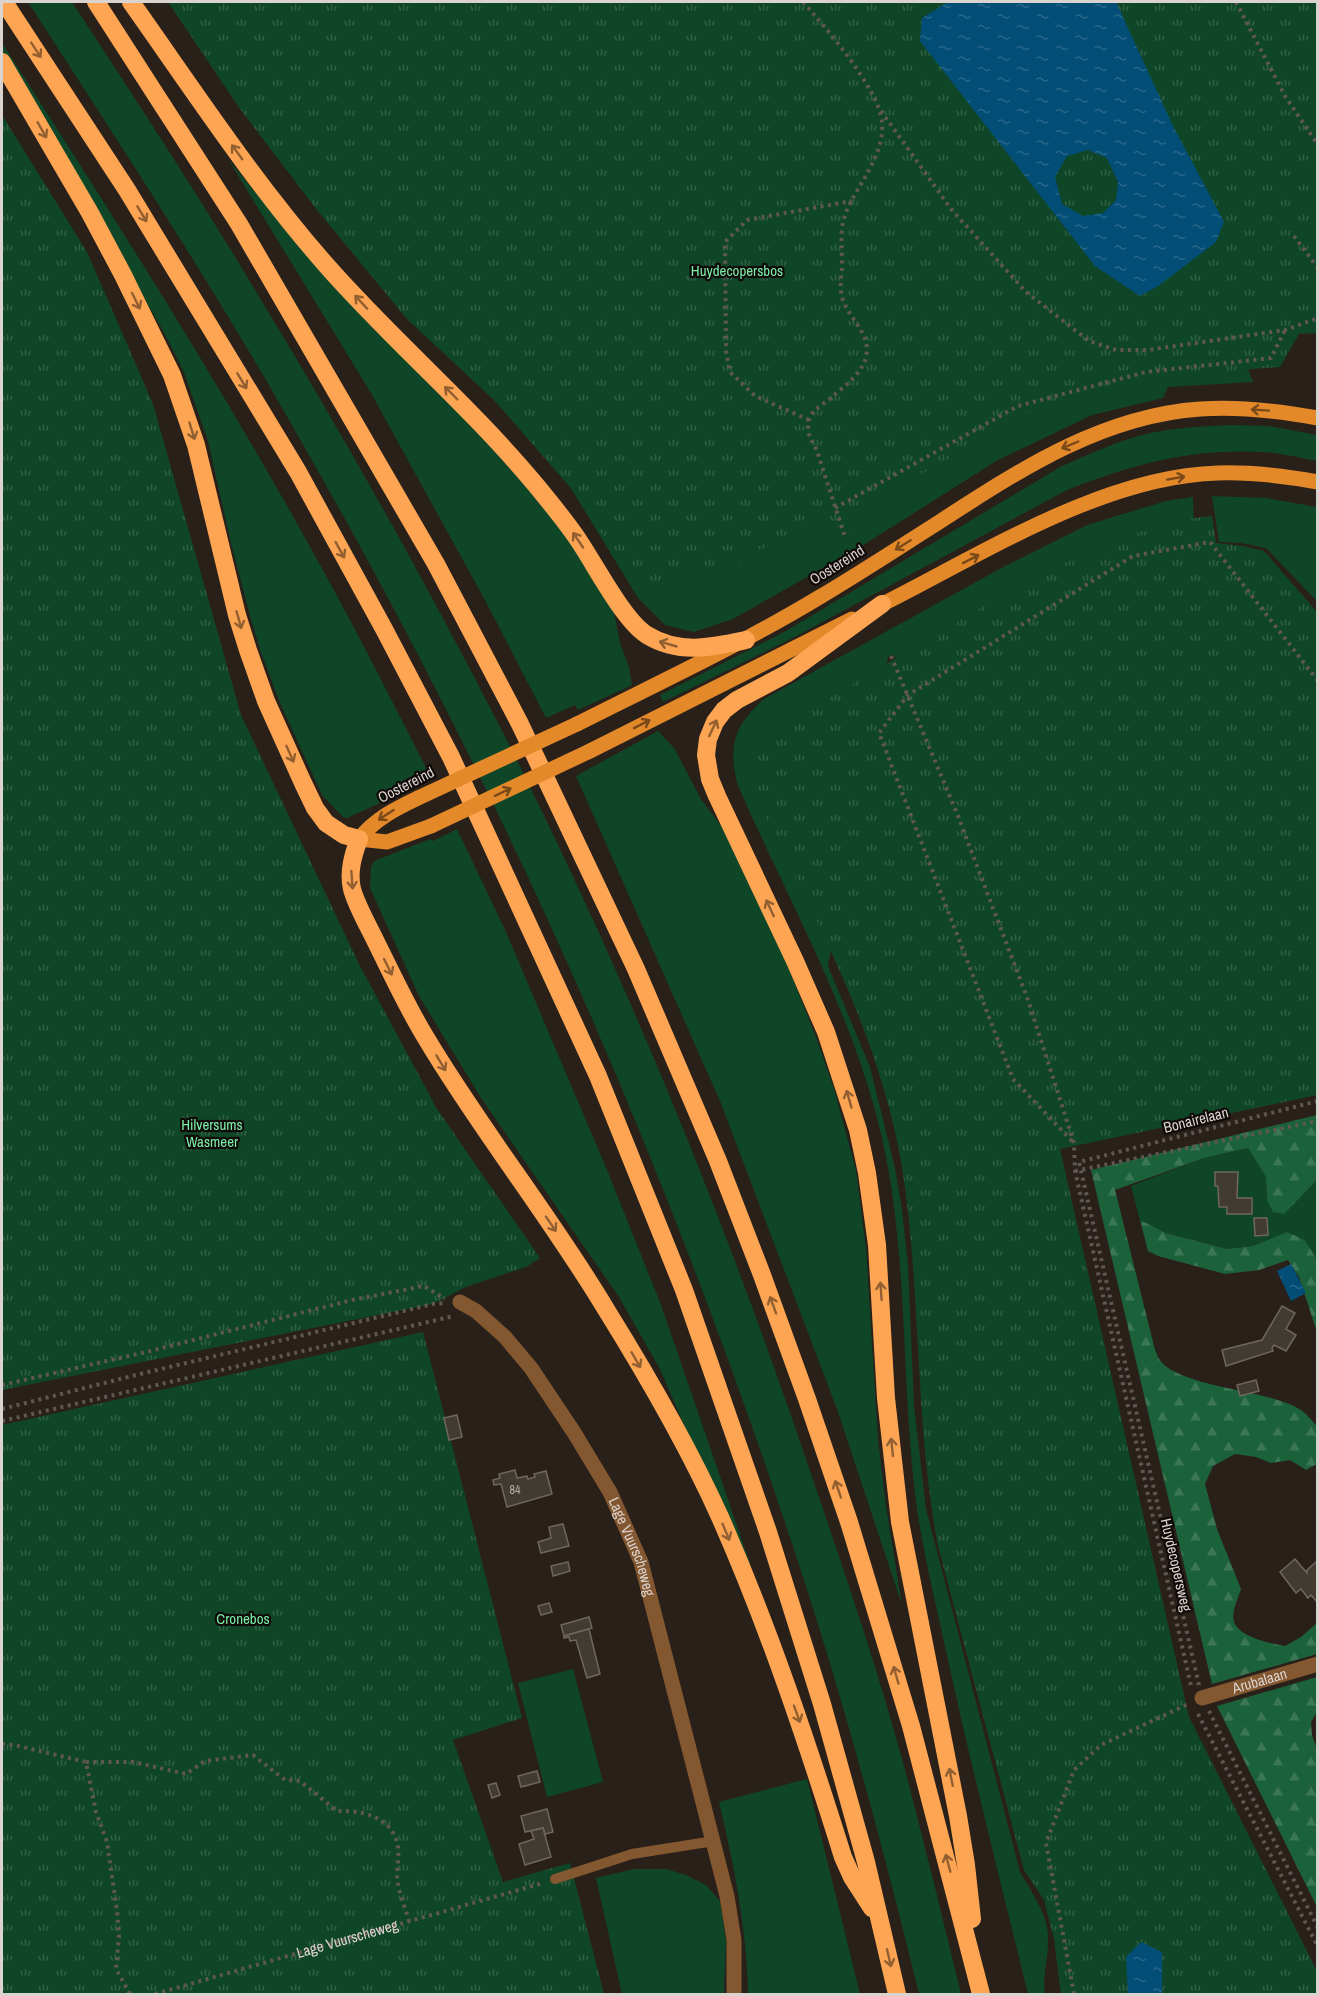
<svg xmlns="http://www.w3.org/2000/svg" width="1319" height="1996" font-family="'Archivo Narrow',sans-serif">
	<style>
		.grass { fill: #104628 }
		.forest { fill: url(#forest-firs) }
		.park { fill: url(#park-tufts) }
		.water { fill: url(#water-ripples); fill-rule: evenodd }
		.building { fill: #423b31; stroke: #6f675d; stroke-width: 1.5 }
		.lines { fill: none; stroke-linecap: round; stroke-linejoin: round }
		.path { stroke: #5f5752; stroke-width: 4; stroke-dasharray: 3 4.5; stroke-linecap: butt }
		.service { stroke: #83572f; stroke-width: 10 }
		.minor { stroke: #83572f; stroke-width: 15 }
		.primary { stroke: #e4892a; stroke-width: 15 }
		.motorway { stroke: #fda553; stroke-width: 18 }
		.primary-bridge { stroke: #e4892a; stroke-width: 15 }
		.oneway { stroke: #925f31 }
		.oneway2 { stroke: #7a4a19 }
		.labels { text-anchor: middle; stroke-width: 4.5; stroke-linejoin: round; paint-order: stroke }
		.number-label { font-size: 12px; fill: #b4ada8 }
		.park-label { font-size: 15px; fill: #7befa7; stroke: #0f0a08 }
		.street-label { font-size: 15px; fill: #dad3cf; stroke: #0f0a08 }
	</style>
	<defs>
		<pattern id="forest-firs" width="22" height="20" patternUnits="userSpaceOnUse" patternTransform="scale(1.5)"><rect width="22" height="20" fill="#1b613a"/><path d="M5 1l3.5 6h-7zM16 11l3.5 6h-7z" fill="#3c7755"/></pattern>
		<pattern id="park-tufts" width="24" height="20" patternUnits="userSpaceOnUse" patternTransform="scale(1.5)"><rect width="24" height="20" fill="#104628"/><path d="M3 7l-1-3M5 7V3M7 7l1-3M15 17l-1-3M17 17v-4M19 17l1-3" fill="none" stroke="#326046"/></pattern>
		<pattern id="water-ripples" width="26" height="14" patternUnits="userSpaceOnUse" patternTransform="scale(1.5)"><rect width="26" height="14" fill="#034e77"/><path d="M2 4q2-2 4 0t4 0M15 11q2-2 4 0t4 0" fill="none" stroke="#276789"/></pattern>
	</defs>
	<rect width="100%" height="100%" fill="#29201a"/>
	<g class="grass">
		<path d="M 28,2 L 72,2 C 136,100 201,199 261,300 C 345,438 424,579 498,723 C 620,962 722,1211 808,1465 C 841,1562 875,1660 902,1759 C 923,1837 942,1916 961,1994 L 919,1994 C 885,1855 848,1716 804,1580 C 712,1297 601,1019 468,753 C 411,638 349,524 285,413 C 205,273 115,137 28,2 Z"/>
		<path d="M 2,43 C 116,220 230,399 331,585 C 365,647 397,711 429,774 L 402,787 L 404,792 L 347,818 L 343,817 L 322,795 L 280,703 L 260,650 L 249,612 L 231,543 L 208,441 L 183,370 L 162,329 L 2,51 Z"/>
		<polygon points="228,159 289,233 502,456 572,541 613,607 620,643 629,667 632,685 578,710 575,705 546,718 486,602 371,393"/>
		<polygon points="1242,353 1253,382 1168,387 1163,398 1092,415 998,460 860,547 733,619 694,632 665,625 638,598 569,485"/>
		<path d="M 1230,425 L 1268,426 L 1317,435 L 1317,461 C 1300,458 1281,453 1263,452 C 1191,448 1133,464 1067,490 L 789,640 L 663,702 L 660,695 L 784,632 L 1062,466 C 1090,454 1119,440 1150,433 C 1176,428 1203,426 1230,425 Z"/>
		<polygon points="1212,496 1266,498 1317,507 1317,601 1266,548 1241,543 1219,542"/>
		<path d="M 1193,497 L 1194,526 L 897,658 L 891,655 L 888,657 L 828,966 L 870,1067 L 895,1168 L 902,1210 L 908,1265 L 914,1405 L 926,1509 L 1020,1872 C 1032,1893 1050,1917 1048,1942 C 1048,1961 1042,1976 1045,1994 L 1028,1994 C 1000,1880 971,1766 946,1651 C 936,1604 924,1556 917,1509 C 899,1377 911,1243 876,1114 C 845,998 784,892 737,783 C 728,744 735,725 764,699 L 1005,566 L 1087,525 L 1166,501 Z"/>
		<polygon points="658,731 674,748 701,799 722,827 787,964 816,1037 835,1092 856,1171 866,1249 878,1440 886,1507 902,1605 837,1409 720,1101 576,776"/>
		<polygon points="457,829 506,932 607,1170 661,1305 755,1578 690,1439 660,1369 619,1297 481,1098 419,996 370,888 371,867 374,861 430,839 433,841"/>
		<polygon points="1248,1148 1266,1177 1267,1200 1302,1195 1317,1180 1317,1260 1305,1240 1287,1232 1253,1246 1227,1249 1166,1233 1140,1220 1131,1186 1204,1158"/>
		<polygon points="573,1669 603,1782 547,1797 518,1683"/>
		<path d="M 807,1779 L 860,1994 L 748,1994 C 747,1930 734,1865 719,1802 Z"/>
		<polygon points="634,1869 666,1869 686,1875 706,1885 720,1901 726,1941 724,1994 622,1994 596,1878"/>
	</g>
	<g class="forest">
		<path d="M 1317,1115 L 1317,1180 L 1284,1214 L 1273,1212 L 1267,1200 L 1266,1177 L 1248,1148 L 1204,1158 L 1115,1190 L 1154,1346 C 1155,1350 1157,1355 1159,1359 C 1178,1388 1269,1389 1301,1410 C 1307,1414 1312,1421 1317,1426 L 1317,1464 L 1306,1470 L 1290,1460 L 1271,1463 L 1256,1457 L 1235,1454 L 1213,1466 L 1205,1484 L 1217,1529 L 1241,1589 C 1238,1599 1231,1612 1234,1622 C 1239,1637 1272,1644 1285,1646 L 1301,1637 L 1317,1623 L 1317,1654 L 1212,1684 L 1091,1170 Z"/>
		<polygon points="1140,1220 1166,1233 1227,1249 1253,1246 1287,1232 1305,1240 1317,1260 1317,1332 1299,1277 1288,1260 1259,1270 1225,1274 1158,1256 1148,1251"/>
		<polygon points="1317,1677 1317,1712 1311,1722 1312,1735 1318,1752 1317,1907 1217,1706"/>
	</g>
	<g class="park">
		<polygon points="168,2 1317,2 1317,333 1299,334 1280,367 1146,377 1034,409 846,518 849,531 845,540 836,536 829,524 742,556 740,570 726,563 635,590 582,501 495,401 407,319 317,210 240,109"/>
		<polygon points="2,115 87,252 153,404 241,715 359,964 437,1109 540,1258 526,1267 466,1287 433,1304 2,1390"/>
		<path d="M 1212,516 L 1216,543 L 1243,546 L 1264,551 L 1317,612 L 1317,1095 L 1060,1149 L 1189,1717 L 1317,1971 L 1317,1994 L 1061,1994 L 1054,1939 L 1044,1900 L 1024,1870 L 938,1546 C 914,1421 922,1293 902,1167 C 879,1030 810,908 750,785 L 751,767 L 762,739 C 831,698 899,655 969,615 C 1039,575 1131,523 1212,516 Z"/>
		<polygon points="423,1332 522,1718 453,1740 503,1882 570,1863 604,1994 2,1994 2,1425"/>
	</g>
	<g class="water">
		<path d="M 948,2 L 1116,2 L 1173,126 L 1224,222 L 1216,242 L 1158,286 L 1140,296 L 1095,266 L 920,41 L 922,18 ZM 1088,150 L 1107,158 L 1118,182 L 1116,200 L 1103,213 L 1083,216 L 1062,204 L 1055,177 L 1067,156 Z"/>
		<polygon points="1291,1264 1306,1293 1291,1301 1277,1271"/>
		<polygon points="1141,1942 1162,1952 1162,1994 1128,1994 1126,1957"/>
	</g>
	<g class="building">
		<polygon points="1215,1172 1238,1172 1237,1198 1252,1198 1252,1214 1227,1214 1227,1207 1219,1207 1218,1186 1215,1186"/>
		<polygon points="1254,1218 1267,1218 1268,1235 1255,1236"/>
		<polygon points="1282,1306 1295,1313 1286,1329 1296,1335 1286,1351 1274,1345 1272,1348 1273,1351 1226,1366 1222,1350 1262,1340"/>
		<polygon points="1256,1380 1259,1391 1240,1396 1237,1385"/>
		<polygon points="457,1415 462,1437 449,1440 444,1418"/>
		<polygon points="515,1470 517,1478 527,1476 528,1479 535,1477 534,1474 546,1471 552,1494 507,1507 501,1484 494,1485 493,1480 500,1478 499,1474"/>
		<polygon points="563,1524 569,1546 541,1553 538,1542 551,1538 549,1527"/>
		<polygon points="1295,1559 1307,1573 1307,1570 1316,1562 1318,1564 1318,1603 1311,1595 1308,1598 1301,1589 1296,1593 1280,1572"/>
		<polygon points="568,1562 570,1571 553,1576 551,1566"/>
		<polygon points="549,1603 552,1612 541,1615 538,1606"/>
		<polygon points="589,1617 592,1628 564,1636 561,1625"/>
		<polygon points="589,1629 600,1674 587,1678 576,1640 570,1641 569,1637 564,1638 564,1636"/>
		<polygon points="537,1771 540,1782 521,1787 518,1776"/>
		<polygon points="496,1783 500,1795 492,1798 488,1785"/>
		<polygon points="547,1809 553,1832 545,1834 543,1828 525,1832 521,1816"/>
		<polygon points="543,1828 551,1857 525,1865 519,1844 534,1839 531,1831"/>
	</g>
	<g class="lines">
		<g class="path">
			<path d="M 803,2 C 826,28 879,89 882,122 C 885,154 859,183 847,210 C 839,228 842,245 842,264 C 842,273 840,282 841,291 C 843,316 872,330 866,357 C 862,374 843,387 831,398 C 823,405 812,409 809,420 C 808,423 808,430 809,434 C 811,441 816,447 818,454 C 827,482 836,509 845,537"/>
			<polyline points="1236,2 1285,96 1318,145"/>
			<polyline points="881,111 951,209 1026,292 1089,341 1116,350 1148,350 1285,330 1318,318"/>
			<polyline points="1294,236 1318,268"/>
			<polyline points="809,420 755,396 730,372 726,351 725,242 747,220 852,201"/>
			<polyline points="835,508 1018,406 1146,372 1271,358 1285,330"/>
			<polyline points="891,656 958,816 1028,1000 1074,1143 1075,1171 1191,1686"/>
			<polyline points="1072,1141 1013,1079 879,733 908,695 1133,556 1210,542 1318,681"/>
			<polyline points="1075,1171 1318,1121"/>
			<polyline points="2,1385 146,1352 352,1300 424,1286 445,1299"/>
			<polyline points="2,1409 136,1375 433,1304 445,1303"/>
			<polyline points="2,1421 454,1316"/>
			<polyline points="1199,1685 1079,1162 1318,1101"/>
			<polyline points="1209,1711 1318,1928"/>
			<polyline points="1198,1714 1318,1947"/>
			<polyline points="2,1744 14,1745 86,1762 96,1812 107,1842 117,1911 119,1936 116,1969 130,1994"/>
			<path d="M 86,1762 L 133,1762 L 186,1774 L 205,1761 L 253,1755 L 285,1780 L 300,1781 L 337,1811 C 360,1810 391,1816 397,1843 C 400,1853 397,1865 397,1876 C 398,1891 405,1907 409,1921"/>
			<path id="s1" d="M 155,1994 L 543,1883"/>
			<polyline points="1074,1994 1046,1843 1074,1770 1101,1745 1188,1704"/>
		</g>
		<polyline class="service" points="555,1879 632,1854 714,1841"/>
		<g class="minor">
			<path id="s2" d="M 460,1302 L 476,1311 L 505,1337 L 531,1368 L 575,1434 L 610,1492 L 641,1562 L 727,1896 L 734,1940 L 734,1994"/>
			<path id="s3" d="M 1202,1698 L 1318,1664"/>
		</g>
		<g class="primary">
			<path d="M 873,609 C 976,558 1101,476 1218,473 C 1251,472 1285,476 1318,482"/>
			<path d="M 577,724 C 658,683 740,645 818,598 C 857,575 895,550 933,526 C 1015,473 1099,416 1200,409 C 1240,406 1279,411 1318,418"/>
			<polyline points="590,751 852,619"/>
			<polyline points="359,839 387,842 431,826"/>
			<path d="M 359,839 C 375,819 395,809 418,798"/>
		</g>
		<g class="motorway">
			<polyline points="4,2 127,190 298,472 384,629 451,757 598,1076 684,1290 768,1532 822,1704 866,1862 897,1994"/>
			<polyline points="96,2 239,224 436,564 520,724 636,969 718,1161 762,1275 807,1399 849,1522 911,1726 981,1994"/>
			<path d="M 131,2 C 194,91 254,183 327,266 C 393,341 470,406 535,484 C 549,501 564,519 577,538 C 595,564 623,620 647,635 C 679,655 713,647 746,640"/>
			<path d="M 2,62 L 90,213 L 123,275 L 172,375 L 196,445 L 237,615 L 248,650 L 266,701 L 303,783 L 315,808 L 326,823 L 344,835 L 359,839 C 353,855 348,872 352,889 C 357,907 368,925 376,942 C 392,974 407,1007 426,1038 C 482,1132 551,1217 607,1311 C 648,1377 688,1446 720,1517 C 769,1628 807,1742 843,1857 L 852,1877 L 872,1908"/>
			<polyline points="882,604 788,673 737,700 724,710 715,722 708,739 706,755 710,779 717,796 795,961 826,1032 858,1130 867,1173 877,1245 886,1398 900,1522 958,1816 966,1865 972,1919"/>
		</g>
		<g class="primary-bridge">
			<polyline points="418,798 577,724"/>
			<polyline points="431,826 590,751"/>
		</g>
	</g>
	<defs><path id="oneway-shaft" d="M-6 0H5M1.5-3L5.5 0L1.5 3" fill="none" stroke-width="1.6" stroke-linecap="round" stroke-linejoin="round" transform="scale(1.5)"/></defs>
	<g class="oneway">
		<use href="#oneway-shaft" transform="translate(36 50) rotate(57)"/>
		<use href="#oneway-shaft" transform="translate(42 130) rotate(60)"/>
		<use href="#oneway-shaft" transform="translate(237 152) rotate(-126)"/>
		<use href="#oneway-shaft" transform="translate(142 214) rotate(59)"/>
		<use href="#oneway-shaft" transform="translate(136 301) rotate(64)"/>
		<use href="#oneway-shaft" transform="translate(361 302) rotate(-133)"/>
		<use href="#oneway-shaft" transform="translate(242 381) rotate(59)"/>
		<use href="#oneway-shaft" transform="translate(451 393) rotate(-135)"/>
		<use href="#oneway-shaft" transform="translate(192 431) rotate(73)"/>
		<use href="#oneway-shaft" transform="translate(578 540) rotate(-124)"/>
		<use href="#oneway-shaft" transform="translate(340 550) rotate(61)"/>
		<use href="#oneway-shaft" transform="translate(239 620) rotate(74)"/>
		<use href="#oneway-shaft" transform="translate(668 644) rotate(-164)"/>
		<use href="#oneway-shaft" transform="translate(713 728) rotate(-65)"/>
		<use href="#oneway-shaft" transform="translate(290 754) rotate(66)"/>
		<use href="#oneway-shaft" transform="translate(352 880) rotate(86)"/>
		<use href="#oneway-shaft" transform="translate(770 908) rotate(-115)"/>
		<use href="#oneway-shaft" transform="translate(388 967) rotate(64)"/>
		<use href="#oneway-shaft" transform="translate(441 1063) rotate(59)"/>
		<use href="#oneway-shaft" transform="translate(849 1099) rotate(-106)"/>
		<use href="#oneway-shaft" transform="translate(551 1224) rotate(55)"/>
		<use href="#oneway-shaft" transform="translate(881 1291) rotate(-94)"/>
		<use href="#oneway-shaft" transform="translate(773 1305) rotate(-110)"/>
		<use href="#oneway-shaft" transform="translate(636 1360) rotate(60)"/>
		<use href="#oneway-shaft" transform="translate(892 1447) rotate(-96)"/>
		<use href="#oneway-shaft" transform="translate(838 1489) rotate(-109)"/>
		<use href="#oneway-shaft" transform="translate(726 1532) rotate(67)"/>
		<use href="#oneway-shaft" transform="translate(896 1675) rotate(-106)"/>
		<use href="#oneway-shaft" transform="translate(797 1714) rotate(70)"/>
		<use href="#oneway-shaft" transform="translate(951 1777) rotate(-101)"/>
		<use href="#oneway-shaft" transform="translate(948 1863) rotate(-105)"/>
		<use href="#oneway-shaft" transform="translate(889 1958) rotate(77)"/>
	</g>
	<g class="oneway2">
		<use href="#oneway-shaft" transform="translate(1260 410) rotate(-176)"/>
		<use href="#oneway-shaft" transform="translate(1070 445) rotate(157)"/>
		<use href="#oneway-shaft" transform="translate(1176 478) rotate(-10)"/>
		<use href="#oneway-shaft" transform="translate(903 545) rotate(148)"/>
		<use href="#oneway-shaft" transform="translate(971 559) rotate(-27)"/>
		<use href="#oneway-shaft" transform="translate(642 724) rotate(-27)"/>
		<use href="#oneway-shaft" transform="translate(503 792) rotate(-25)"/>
		<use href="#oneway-shaft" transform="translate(386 815) rotate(147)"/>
	</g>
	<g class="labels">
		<g class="number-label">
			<text x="515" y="1494">84</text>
		</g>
		<g class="park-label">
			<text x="737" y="276">Huydecopersbos</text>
			<text x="212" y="1130">Hilversums<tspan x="212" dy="17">Wasmeer</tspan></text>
			<text x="243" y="1624">Cronebos</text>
		</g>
		<g class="street-label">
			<text transform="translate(837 565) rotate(-32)" y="5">Oostereind</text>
			<text transform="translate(406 785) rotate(-27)" y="5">Oostereind</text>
			<text transform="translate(1196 1120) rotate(-14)" y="5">Bonairelaan</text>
			<text dy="5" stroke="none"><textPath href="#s2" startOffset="304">Lage Vuurscheweg</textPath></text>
			<text transform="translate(1176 1565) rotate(77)" y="5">Huydecopersweg</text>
			<text dy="5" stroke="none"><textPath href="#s3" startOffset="60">Arubalaan</textPath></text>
			<text dy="5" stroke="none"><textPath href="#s1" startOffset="200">Lage Vuurscheweg</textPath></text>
		</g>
	</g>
	<rect width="1319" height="1996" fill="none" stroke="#dad3cf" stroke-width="6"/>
</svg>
